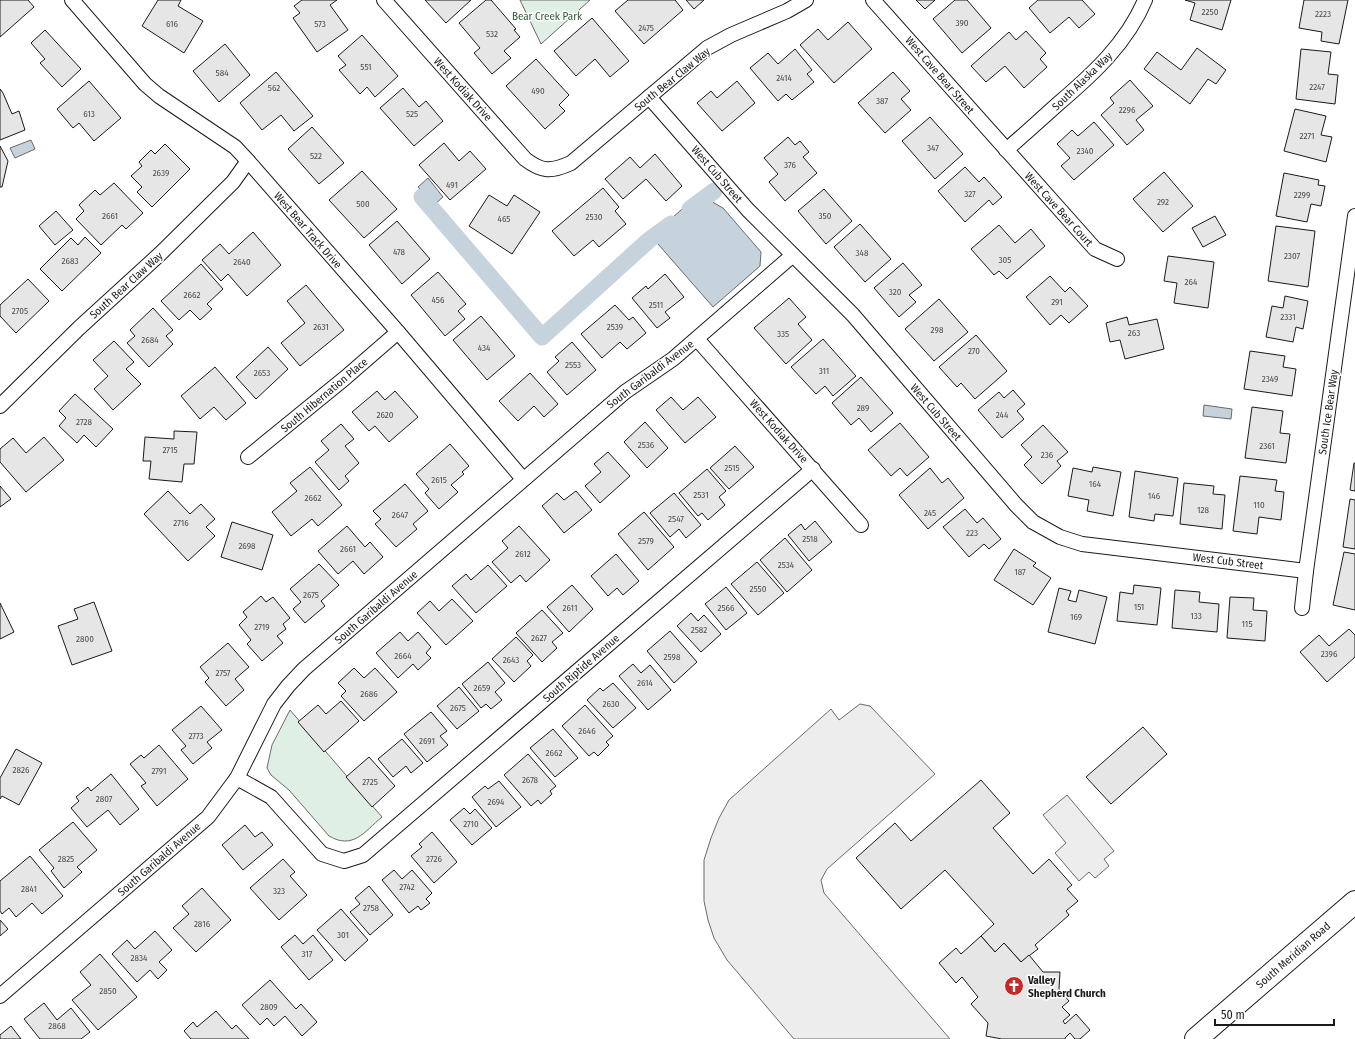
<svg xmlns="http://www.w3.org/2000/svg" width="1355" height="1039" font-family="'Fira Sans Condensed',sans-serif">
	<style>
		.green { fill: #e0efe3; stroke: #6a6a6a }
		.parking { fill: #ededed; stroke: #6a6a6a }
		.water { fill: #c6d2dc; stroke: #6a6a6a }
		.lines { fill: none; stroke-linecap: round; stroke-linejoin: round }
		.canal { stroke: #c6d2dc; stroke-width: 17 }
		.building { fill: #e6e6e6; stroke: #1a1a1a }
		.minor-casing { stroke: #1a1a1a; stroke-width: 16 }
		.primary-casing { stroke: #1a1a1a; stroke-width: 24 }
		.minor { stroke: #fff; stroke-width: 14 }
		.primary { stroke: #fff; stroke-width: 22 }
		.labels { text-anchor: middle; stroke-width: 3; stroke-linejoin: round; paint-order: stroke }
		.number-label { font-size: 9px; fill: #4d4d4d }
		.park-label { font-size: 11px; fill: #2b5a34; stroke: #fff }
		.street-label { font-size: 11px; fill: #1a1a1a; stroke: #fff }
		.poi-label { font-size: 11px; font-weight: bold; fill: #1a1a1a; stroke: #fff; text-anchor: start }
	</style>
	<rect width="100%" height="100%" fill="#fff"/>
	<g class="green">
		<polygon points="520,0 590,0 541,44"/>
		<path d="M 290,710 L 382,817 C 364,832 353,850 329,836 L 289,790 L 271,775 L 267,768 L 272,745 Z"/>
	</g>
	<g class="parking">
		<polygon points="860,704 870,706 935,774 827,869 821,880 824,893 950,1039 794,1039 727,960 714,938 708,920 704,901 704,860 711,838 719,818 729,800 831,709 839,720"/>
		<polygon points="1067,795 1114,851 1104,859 1109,866 1095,878 1089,872 1079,881 1055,853 1066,843 1043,815"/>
	</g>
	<g class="water">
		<polygon points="31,140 35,149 15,158 10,148"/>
		<polygon points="428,178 443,197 434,205 418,187"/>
		<polygon points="703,191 714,203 723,208 761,252 760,266 713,307 651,236"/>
		<polygon points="1204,405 1232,409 1231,419 1203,416"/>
	</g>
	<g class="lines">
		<g class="canal">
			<polyline points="422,197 542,337 649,240 671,224"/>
			<polyline points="690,209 714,191"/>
		</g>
	</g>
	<g class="building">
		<polygon points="0,0 28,0 34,7 0,37"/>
		<polygon points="158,0 181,0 178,6 203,21 184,53 142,26"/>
		<polygon points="302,0 337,0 330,5 348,30 317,52 293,18 300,13 294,6"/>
		<polygon points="425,0 471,0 446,23"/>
		<polygon points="486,0 491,0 516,29 514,30 520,37 504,51 511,58 492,74 474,53 480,48 459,23"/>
		<polygon points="628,0 675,0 683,10 644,44 615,11"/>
		<polygon points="686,0 704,0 694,9"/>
		<polygon points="916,0 935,0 925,9"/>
		<polygon points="955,0 967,0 991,28 962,53 933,19"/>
		<polygon points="1038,0 1082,0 1095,14 1079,28 1069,17 1050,33 1029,8"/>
		<polygon points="1185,0 1231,0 1222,30 1190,20 1195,3"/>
		<polygon points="1304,0 1348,0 1339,44 1321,41 1322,32 1299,28"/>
		<polygon points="592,18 629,61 610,77 595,59 576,76 554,51"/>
		<polygon points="848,22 872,49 834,83 800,45 818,29 828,40"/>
		<polygon points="45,30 81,69 62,87 40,63 45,59 31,43"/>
		<polygon points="1026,31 1046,53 1040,59 1047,67 1024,88 1005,66 986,82 971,66 1009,32 1016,40"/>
		<polygon points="362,35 398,76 375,97 367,87 360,94 339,70 346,65 338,56"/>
		<polygon points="225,44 250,75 219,102 193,71"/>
		<polygon points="1197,48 1226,70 1216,84 1208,79 1190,104 1144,69 1157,52 1181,70"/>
		<polygon points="795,49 812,70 807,74 814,82 792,100 786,94 778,101 750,68 768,53 778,64"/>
		<polygon points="1301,49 1331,52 1328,74 1338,75 1335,104 1296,99"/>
		<polygon points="536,59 569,95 559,105 565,111 545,129 506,86"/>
		<polygon points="276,72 313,116 294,131 281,115 262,130 240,103"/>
		<polygon points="893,72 910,91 901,99 911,110 885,133 858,103"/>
		<polygon points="1130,80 1153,106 1136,120 1144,130 1127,145 1101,115 1114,103 1110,98"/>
		<polygon points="89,81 121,118 94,141 79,123 73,128 57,109"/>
		<polygon points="737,81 755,103 722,131 697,103 711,91 717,98"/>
		<polygon points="403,88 419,107 426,101 443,121 414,146 380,108"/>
		<polygon points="0,89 3,93 12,114 19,111 25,130 0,140"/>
		<polygon points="1295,109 1326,116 1321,135 1332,137 1326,162 1284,151"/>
		<polygon points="930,117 963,154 935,179 902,141"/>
		<polygon points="1094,122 1114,145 1074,180 1061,166 1070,158 1057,144 1072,130 1078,136"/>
		<polygon points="312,127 344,163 319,184 288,149"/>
		<polygon points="788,137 795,145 800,141 809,152 803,157 817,173 785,201 769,182 778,174 764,158"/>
		<polygon points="444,143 459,161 470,151 486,169 450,200 419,165"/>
		<polygon points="165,144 190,169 152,207 137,192 142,187 131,176 142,166 139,162 151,150 155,154"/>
		<polygon points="0,146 8,161 2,187 0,187"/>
		<polygon points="655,154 682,186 666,201 646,179 623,199 605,179 630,157 640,168"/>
		<polygon points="965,167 979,182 984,177 1002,197 993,205 989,200 965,222 938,191"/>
		<polygon points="362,171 397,209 364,238 329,200"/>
		<polygon points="1164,172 1193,206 1163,232 1133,199"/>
		<polygon points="1284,173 1319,180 1318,185 1325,186 1321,206 1311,204 1307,222 1276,216"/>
		<polygon points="114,183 143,213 126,229 122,225 101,245 76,219 84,211 79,205 95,190 100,195"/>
		<polygon points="603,188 619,207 615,211 626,224 599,247 593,240 574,256 552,231"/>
		<polygon points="824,189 852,221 826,244 798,211"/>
		<polygon points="489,195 507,206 514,195 540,212 512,254 469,226"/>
		<polygon points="56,211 73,230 55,245 39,226"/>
		<polygon points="1215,216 1226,235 1203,247 1192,228"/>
		<polygon points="397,221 430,259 402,284 369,245"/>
		<polygon points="860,224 891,259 865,282 834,247"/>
		<polygon points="999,225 1015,243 1031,229 1045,246 1007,279 999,271 994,275 971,249"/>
		<polygon points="1276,226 1315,231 1308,287 1268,281"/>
		<polygon points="253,232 281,265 247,296 228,274 221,281 202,260 220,244 229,254"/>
		<polygon points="85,237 101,253 62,291 40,269 71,238 78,245"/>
		<polygon points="1168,256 1214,262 1208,308 1174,303 1177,283 1164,281"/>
		<polygon points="903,263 922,285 909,295 916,302 899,317 874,288"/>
		<polygon points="201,264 223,289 207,304 212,309 200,320 190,310 179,320 161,301"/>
		<polygon points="438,272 466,304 458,311 465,319 445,336 411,295"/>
		<polygon points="665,274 684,297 665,312 670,318 657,328 632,298 646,286 648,289"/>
		<polygon points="1050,276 1065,292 1070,287 1088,306 1069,323 1061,315 1050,325 1026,297"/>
		<polygon points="28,279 49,301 16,333 0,316 0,305"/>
		<polygon points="306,285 344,330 300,366 281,343 305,323 287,301"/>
		<polygon points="1285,296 1308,301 1303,329 1296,327 1293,342 1266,337 1272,306 1283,308"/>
		<polygon points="789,298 806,317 798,324 812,340 786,364 754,328"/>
		<polygon points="939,299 968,332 934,361 905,329"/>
		<polygon points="615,305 629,320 633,317 646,333 627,349 620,342 602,358 581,334"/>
		<polygon points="153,308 173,330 166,336 173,344 149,367 127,343 135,336 130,330"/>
		<polygon points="481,316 515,356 487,380 453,340"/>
		<polygon points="1127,317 1129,325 1157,319 1164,349 1125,359 1120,340 1110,342 1106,323"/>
		<polygon points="976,335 1007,371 975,399 961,383 957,387 939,367"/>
		<polygon points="823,339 856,376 833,396 825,386 816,394 791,367"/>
		<polygon points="114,341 134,362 126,369 141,384 113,410 94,389 108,376 93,360"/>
		<polygon points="572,342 596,370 567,395 547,372 559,361 555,357"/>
		<polygon points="268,347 288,369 256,399 236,377"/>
		<polygon points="1250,351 1285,356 1283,367 1296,369 1292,396 1244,389"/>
		<polygon points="215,367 246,403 226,420 214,407 200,419 181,396"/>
		<polygon points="530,373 558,404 544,417 534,406 518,421 499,401"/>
		<polygon points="861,377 893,413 871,432 859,418 851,425 832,403"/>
		<polygon points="1013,390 1025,404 1017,411 1024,419 1002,438 978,410 999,392 1004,398"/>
		<polygon points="377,391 385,400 395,391 418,417 389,442 375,426 369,431 352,412"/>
		<polygon points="75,394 113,429 96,447 84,435 77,443 59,426 66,418 59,411"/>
		<polygon points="671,397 683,410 698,397 716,417 685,443 656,410"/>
		<polygon points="1252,407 1283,411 1280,433 1290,434 1286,463 1245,458"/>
		<polygon points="645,422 668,448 647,468 624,442"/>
		<polygon points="900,423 929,457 907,476 900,468 891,476 868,450"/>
		<polygon points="341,424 354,439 345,446 359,463 345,476 349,481 339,490 315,462 329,450 321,441"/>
		<polygon points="1043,425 1068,452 1057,461 1061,466 1042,484 1024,465 1032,457 1021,445"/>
		<polygon points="174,431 197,432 194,464 184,464 182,482 149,479 151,461 143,461 145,437 174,439"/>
		<polygon points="44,437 64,460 26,492 0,462 0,449 13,438 26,453"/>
		<polygon points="450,444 469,466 462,472 464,474 451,485 458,492 439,509 425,493 429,489 416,474"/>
		<polygon points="735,446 754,467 729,489 710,468"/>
		<polygon points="608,452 630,476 600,503 585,486 601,472 594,464"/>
		<polygon points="1354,463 1355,463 1355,491 1350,490"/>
		<polygon points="310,467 342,505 318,526 312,519 291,536 272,512 297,491 290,483"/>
		<polygon points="1093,467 1121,472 1113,516 1087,511 1089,500 1068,496 1073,468 1092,472"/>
		<polygon points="930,468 942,483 948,478 964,498 928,529 899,495"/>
		<polygon points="707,469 726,491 719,497 725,505 708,520 702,513 698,516 679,493"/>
		<polygon points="1135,471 1178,478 1173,516 1155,514 1154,521 1129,517"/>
		<polygon points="1240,476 1277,480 1275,491 1284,492 1281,520 1259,517 1257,534 1233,531"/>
		<polygon points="1184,483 1214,486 1213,494 1225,495 1222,529 1180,524"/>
		<polygon points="405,484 428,511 413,524 417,529 396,547 375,524 381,519 373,511"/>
		<polygon points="0,486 11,499 0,507"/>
		<polygon points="168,491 190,514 201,504 215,519 206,527 215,536 188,561 144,514"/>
		<polygon points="576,491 592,510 564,533 542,506 557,493 564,500"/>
		<polygon points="674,493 701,525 686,538 679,529 670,537 650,513"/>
		<polygon points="1350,499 1355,500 1355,549 1343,547"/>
		<polygon points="965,509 977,523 983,518 1001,539 989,549 984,544 969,557 943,527"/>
		<polygon points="644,512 674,547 648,570 618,534"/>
		<polygon points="815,521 832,542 809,561 788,535 801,524 805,530"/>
		<polygon points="232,522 273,535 262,570 221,557"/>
		<polygon points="347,526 365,547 370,542 383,557 364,574 353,561 338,574 318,551"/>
		<polygon points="519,526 550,560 526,582 520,575 511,583 492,562 508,548 502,541"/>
		<polygon points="785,538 812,570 787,592 760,560"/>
		<polygon points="1014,549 1036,563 1033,566 1051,578 1033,605 994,580"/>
		<polygon points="1344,552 1355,554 1355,610 1333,605"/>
		<polygon points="616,554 639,581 623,595 617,588 608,596 591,576"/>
		<polygon points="757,562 784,593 758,615 731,584"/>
		<polygon points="319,564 339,585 321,601 325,606 305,623 293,609 301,602 290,589"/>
		<polygon points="488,565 507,586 476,613 452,586 466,574 471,580"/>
		<polygon points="572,585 593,609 569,632 547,607"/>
		<polygon points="1134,585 1161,588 1157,625 1117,621 1120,592 1133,594"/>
		<polygon points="726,587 747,613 726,630 705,604"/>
		<polygon points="1059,588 1071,591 1068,600 1076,602 1079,590 1107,597 1095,644 1048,632"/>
		<polygon points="1175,590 1200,592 1199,602 1219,604 1217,632 1172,628"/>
		<polygon points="261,596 266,602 273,597 290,618 283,624 286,629 277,636 283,643 262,661 247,644 251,640 239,625 247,617 243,612"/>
		<polygon points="1230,597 1254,598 1253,610 1267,611 1265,641 1227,638"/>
		<polygon points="452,599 473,621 446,645 417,613 430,601 439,611"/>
		<polygon points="94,602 112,651 72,665 58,626 78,619 74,609"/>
		<polygon points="0,603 14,632 0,639"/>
		<polygon points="542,610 563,633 552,642 557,648 542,662 516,633"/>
		<polygon points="691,613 698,621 704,615 721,634 701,652 677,626"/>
		<polygon points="1349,629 1355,635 1355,657 1327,682 1300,652 1319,635 1329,646"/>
		<polygon points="670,631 697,662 674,683 647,651"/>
		<polygon points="400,632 408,641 418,632 431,647 426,653 431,658 418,670 413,664 398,678 376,653"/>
		<polygon points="516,637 533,655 527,661 531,666 514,682 492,659"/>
		<polygon points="228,643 249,667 235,679 244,690 226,706 205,682 209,678 200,667"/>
		<polygon points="488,662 505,683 495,692 502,700 491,709 486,704 481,708 462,684"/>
		<polygon points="633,664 641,673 650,665 671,690 648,710 619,676"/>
		<polygon points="354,668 364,678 375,668 397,692 364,721 341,696 346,691 338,683"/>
		<polygon points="613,683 636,708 613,728 587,700 600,688 603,691"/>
		<polygon points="459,687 479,711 457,729 437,706"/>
		<polygon points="341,701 359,721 324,752 298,722 318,705 326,714"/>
		<polygon points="585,705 613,736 606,742 609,745 598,756 594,752 589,756 562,726"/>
		<polygon points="201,706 222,730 207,742 212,748 193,764 181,750 186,746 172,730"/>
		<polygon points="431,712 447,731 440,736 448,745 427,762 404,734"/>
		<polygon points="1143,727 1167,754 1111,804 1086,777"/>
		<polygon points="553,729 578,758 555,777 530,748"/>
		<polygon points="402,739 423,763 411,773 406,766 393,777 378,759"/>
		<polygon points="159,745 188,779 157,806 141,786 146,783 130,764 141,755 144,758"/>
		<polygon points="16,749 42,763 19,805 2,796 0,799 0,778"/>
		<polygon points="528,754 556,786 550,791 552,794 541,804 538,800 531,806 504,775"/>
		<polygon points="369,757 395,786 372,807 346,777"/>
		<polygon points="111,774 139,809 120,825 108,810 87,827 71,808 79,801 76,797 88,787 91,791"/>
		<polygon points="981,780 1010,813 993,828 1033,874 1049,859 1072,885 1067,889 1078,901 1066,911 1069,915 1035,945 1038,949 1021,962 1004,943 995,952 981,936 994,924 945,870 901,909 856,858 895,823 911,841"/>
		<polygon points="499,781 521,807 496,827 472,797 485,786 488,789"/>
		<polygon points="464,808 470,814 475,809 492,828 472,845 450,820"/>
		<polygon points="73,822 97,850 77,867 82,872 64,888 51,871 54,868 39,850"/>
		<polygon points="245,825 255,837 262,832 273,845 243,870 222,845"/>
		<polygon points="432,832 457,862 434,883 411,856 422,847 419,844"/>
		<polygon points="30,856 63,896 42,914 32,903 16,917 9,908 2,914 0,911 0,881"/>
		<polygon points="283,859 295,872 290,876 307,895 279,920 250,888"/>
		<polygon points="394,870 402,879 412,870 432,893 426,899 430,903 421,910 418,906 409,913 382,880"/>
		<polygon points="369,886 393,915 370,935 350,912 360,904 355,898"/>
		<polygon points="202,888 231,920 196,952 173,928 189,914 182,906"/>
		<polygon points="341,909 368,940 345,961 317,930"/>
		<polygon points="0,920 8,929 0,936"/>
		<polygon points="155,931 172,950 159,962 167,970 158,979 150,970 137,982 112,954 127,940 135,949"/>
		<polygon points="295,935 303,944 313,935 333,960 309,980 281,947"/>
		<polygon points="981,936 995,952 1004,943 1021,962 1029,955 1043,972 1060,972 1059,989 1069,1001 1062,1007 1070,1015 1063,1021 1065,1024 1076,1014 1090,1030 1080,1039 1075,1039 1070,1033 1065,1038 1065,1039 1002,1039 986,1036 988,1023 971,1004 978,997 962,977 956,983 939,963 956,948 961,954"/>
		<polygon points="100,954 137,997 98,1030 72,1000 91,985 80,972"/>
		<polygon points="270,980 296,1009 301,1004 317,1022 302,1036 285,1016 274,1026 267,1018 260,1025 242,1005"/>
		<polygon points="44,1003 57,1020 71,1008 90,1032 81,1039 40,1039 24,1019"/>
		<polygon points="216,1011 232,1029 236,1025 249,1039 191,1039 184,1031 193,1022 197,1027"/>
		<polygon points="11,1026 21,1039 0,1039 0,1035"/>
	</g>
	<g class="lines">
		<defs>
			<g id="minor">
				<polyline points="72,0 145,84 159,96 235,147 248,161 398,332 523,479"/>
				<path d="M 384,0 L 525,159 C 542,172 551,172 571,163 L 707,48 L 731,35 L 787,11 L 806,0"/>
				<polyline points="873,0 1095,249 1117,259"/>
				<polyline points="649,97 748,210 853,315 1016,505 1033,522 1060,537 1082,544 1306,571"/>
				<path d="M 1006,150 C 1024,135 1041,119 1059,103 C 1093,74 1127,43 1145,0"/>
				<polyline points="697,339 861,525"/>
				<polyline points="0,406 79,328 161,253 233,182 248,161"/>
				<polyline points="248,457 345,378 398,332"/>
				<polyline points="1302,608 1306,571 1355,216"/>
				<polyline points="237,778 271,797 322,854 344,861 363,855 813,469"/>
				<polyline points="0,996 208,817 237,778 274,704 288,686 304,669 625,392 673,359 793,255"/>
			</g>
			<polyline id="primary" points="1196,1039 1355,902"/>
		</defs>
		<use href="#minor" class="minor-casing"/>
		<use href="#primary" class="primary-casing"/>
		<use href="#minor" class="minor"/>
		<use href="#primary" class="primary"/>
	</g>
	<defs>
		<symbol id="church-disc" viewBox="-11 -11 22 22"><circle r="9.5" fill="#c62828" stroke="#fff"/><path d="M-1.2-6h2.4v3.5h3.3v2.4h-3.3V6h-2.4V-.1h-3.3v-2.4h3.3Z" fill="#fff"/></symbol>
	</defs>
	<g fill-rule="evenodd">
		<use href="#church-disc" x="1003" y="975" width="22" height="22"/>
	</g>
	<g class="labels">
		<g class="number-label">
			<text x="1210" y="15">2250</text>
			<text x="1323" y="17">2223</text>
			<text x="962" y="26">390</text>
			<text x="172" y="27">616</text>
			<text x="320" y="27">573</text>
			<text x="646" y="31">2475</text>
			<text x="492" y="37">532</text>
			<text x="366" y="70">551</text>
			<text x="222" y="76">584</text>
			<text x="784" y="81">2414</text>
			<text x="1317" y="90">2247</text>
			<text x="274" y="91">562</text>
			<text x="538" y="94">490</text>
			<text x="882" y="104">387</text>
			<text x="1127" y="113">2296</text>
			<text x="89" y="117">613</text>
			<text x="412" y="117">525</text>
			<text x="1307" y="139">2271</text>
			<text x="933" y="151">347</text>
			<text x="1085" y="154">2340</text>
			<text x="316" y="159">522</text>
			<text x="790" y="168">376</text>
			<text x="161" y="176">2639</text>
			<text x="452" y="188">491</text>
			<text x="970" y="197">327</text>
			<text x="1302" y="198">2299</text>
			<text x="1163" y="205">292</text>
			<text x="363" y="207">500</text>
			<text x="110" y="219">2661</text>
			<text x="825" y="219">350</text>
			<text x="594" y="220">2530</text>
			<text x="504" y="222">465</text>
			<text x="399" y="255">478</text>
			<text x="862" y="256">348</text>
			<text x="1292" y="259">2307</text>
			<text x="1005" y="263">305</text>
			<text x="70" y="264">2683</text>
			<text x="242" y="265">2640</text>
			<text x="1191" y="285">264</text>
			<text x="895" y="295">320</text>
			<text x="192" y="298">2662</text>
			<text x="438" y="303">456</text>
			<text x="1057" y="305">291</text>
			<text x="656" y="308">2511</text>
			<text x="20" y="314">2705</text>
			<text x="1288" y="320">2331</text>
			<text x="321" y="330">2631</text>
			<text x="615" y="330">2539</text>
			<text x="937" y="333">298</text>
			<text x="1134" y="336">263</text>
			<text x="783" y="337">335</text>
			<text x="150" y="343">2684</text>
			<text x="484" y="351">434</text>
			<text x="974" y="354">270</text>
			<text x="573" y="368">2553</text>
			<text x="824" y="374">311</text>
			<text x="262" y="376">2653</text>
			<text x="1270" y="382">2349</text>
			<text x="863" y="411">289</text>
			<text x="385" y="418">2620</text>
			<text x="1002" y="418">244</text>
			<text x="84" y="425">2728</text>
			<text x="646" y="448">2536</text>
			<text x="1267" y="449">2361</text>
			<text x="170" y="453">2715</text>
			<text x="1047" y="458">236</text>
			<text x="732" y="471">2515</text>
			<text x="439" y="483">2615</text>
			<text x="1095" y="487">164</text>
			<text x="701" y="498">2531</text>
			<text x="1154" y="499">146</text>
			<text x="313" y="501">2662</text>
			<text x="1259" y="508">110</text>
			<text x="1203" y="513">128</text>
			<text x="930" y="516">245</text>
			<text x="400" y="518">2647</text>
			<text x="676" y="522">2547</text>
			<text x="181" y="526">2716</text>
			<text x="972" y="536">223</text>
			<text x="810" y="542">2518</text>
			<text x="646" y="544">2579</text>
			<text x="247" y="549">2698</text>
			<text x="348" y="552">2661</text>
			<text x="523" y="557">2612</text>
			<text x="786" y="568">2534</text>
			<text x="1020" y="575">187</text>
			<text x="758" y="592">2550</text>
			<text x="311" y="598">2675</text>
			<text x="1139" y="610">151</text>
			<text x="570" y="611">2611</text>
			<text x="726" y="611">2566</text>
			<text x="1196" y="619">133</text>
			<text x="1076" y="620">169</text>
			<text x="1247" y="627">115</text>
			<text x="262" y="630">2719</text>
			<text x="699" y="633">2582</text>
			<text x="539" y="641">2627</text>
			<text x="85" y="642">2800</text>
			<text x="1329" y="657">2396</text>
			<text x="403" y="659">2664</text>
			<text x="672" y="660">2598</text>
			<text x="511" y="663">2643</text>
			<text x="223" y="676">2757</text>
			<text x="645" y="686">2614</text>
			<text x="482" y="691">2659</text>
			<text x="369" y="697">2686</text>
			<text x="611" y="707">2630</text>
			<text x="458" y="711">2675</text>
			<text x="587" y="734">2646</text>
			<text x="196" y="739">2773</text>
			<text x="427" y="744">2691</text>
			<text x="554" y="756">2662</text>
			<text x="21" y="773">2826</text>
			<text x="159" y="774">2791</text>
			<text x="530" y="783">2678</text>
			<text x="370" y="785">2725</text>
			<text x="104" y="802">2807</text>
			<text x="496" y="805">2694</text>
			<text x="471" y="827">2710</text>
			<text x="66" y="862">2825</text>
			<text x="434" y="862">2726</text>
			<text x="407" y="890">2742</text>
			<text x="29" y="892">2841</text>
			<text x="279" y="894">323</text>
			<text x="371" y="911">2758</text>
			<text x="202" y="927">2816</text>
			<text x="343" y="938">301</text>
			<text x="307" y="957">317</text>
			<text x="139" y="961">2834</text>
			<text x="108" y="994">2850</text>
			<text x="269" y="1010">2809</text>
			<text x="57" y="1029">2868</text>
		</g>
		<g class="park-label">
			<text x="547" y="20">Bear Creek Park</text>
		</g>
		<g class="street-label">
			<text transform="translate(940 75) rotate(49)" y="4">West Cave Bear Street</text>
			<text transform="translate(672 79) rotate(-39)" y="4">South Bear Claw Way</text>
			<text transform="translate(1082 81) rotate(-44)" y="4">South Alaska Way</text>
			<text transform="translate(463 89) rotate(48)" y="4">West Kodiak Drive</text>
			<text transform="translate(717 174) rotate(49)" y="4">West Cub Street</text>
			<text transform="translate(1059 209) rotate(48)" y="4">West Cave Bear Court</text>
			<text transform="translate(308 230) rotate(49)" y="4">West Bear Track Drive</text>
			<text transform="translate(126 285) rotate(-42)" y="4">South Bear Claw Way</text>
			<text transform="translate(650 374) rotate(-37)" y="4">South Garibaldi Avenue</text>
			<text transform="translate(324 395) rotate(-40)" y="4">South Hibernation Place</text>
			<text transform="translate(936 412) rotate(49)" y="4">West Cub Street</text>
			<text transform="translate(1328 412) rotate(-82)" y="4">South Ice Bear Way</text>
			<text transform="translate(779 431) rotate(48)" y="4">West Kodiak Drive</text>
			<text transform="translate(1228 561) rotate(7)" y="4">West Cub Street</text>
			<text transform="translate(376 607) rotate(-41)" y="4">South Garibaldi Avenue</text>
			<text transform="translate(581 668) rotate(-41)" y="4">South Riptide Avenue</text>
			<text transform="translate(159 859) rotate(-41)" y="4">South Garibaldi Avenue</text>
			<text transform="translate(1293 955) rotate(-41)" y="4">South Meridian Road</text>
		</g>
		<g class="poi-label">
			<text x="1028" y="984">Valley<tspan x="1028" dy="13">Shepherd Church</tspan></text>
		</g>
	</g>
	<path d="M1215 1019v6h119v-6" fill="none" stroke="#1a1a1a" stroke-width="2"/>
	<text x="1221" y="1019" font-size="12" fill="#1a1a1a" stroke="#ffffff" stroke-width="3" paint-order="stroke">50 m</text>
</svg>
